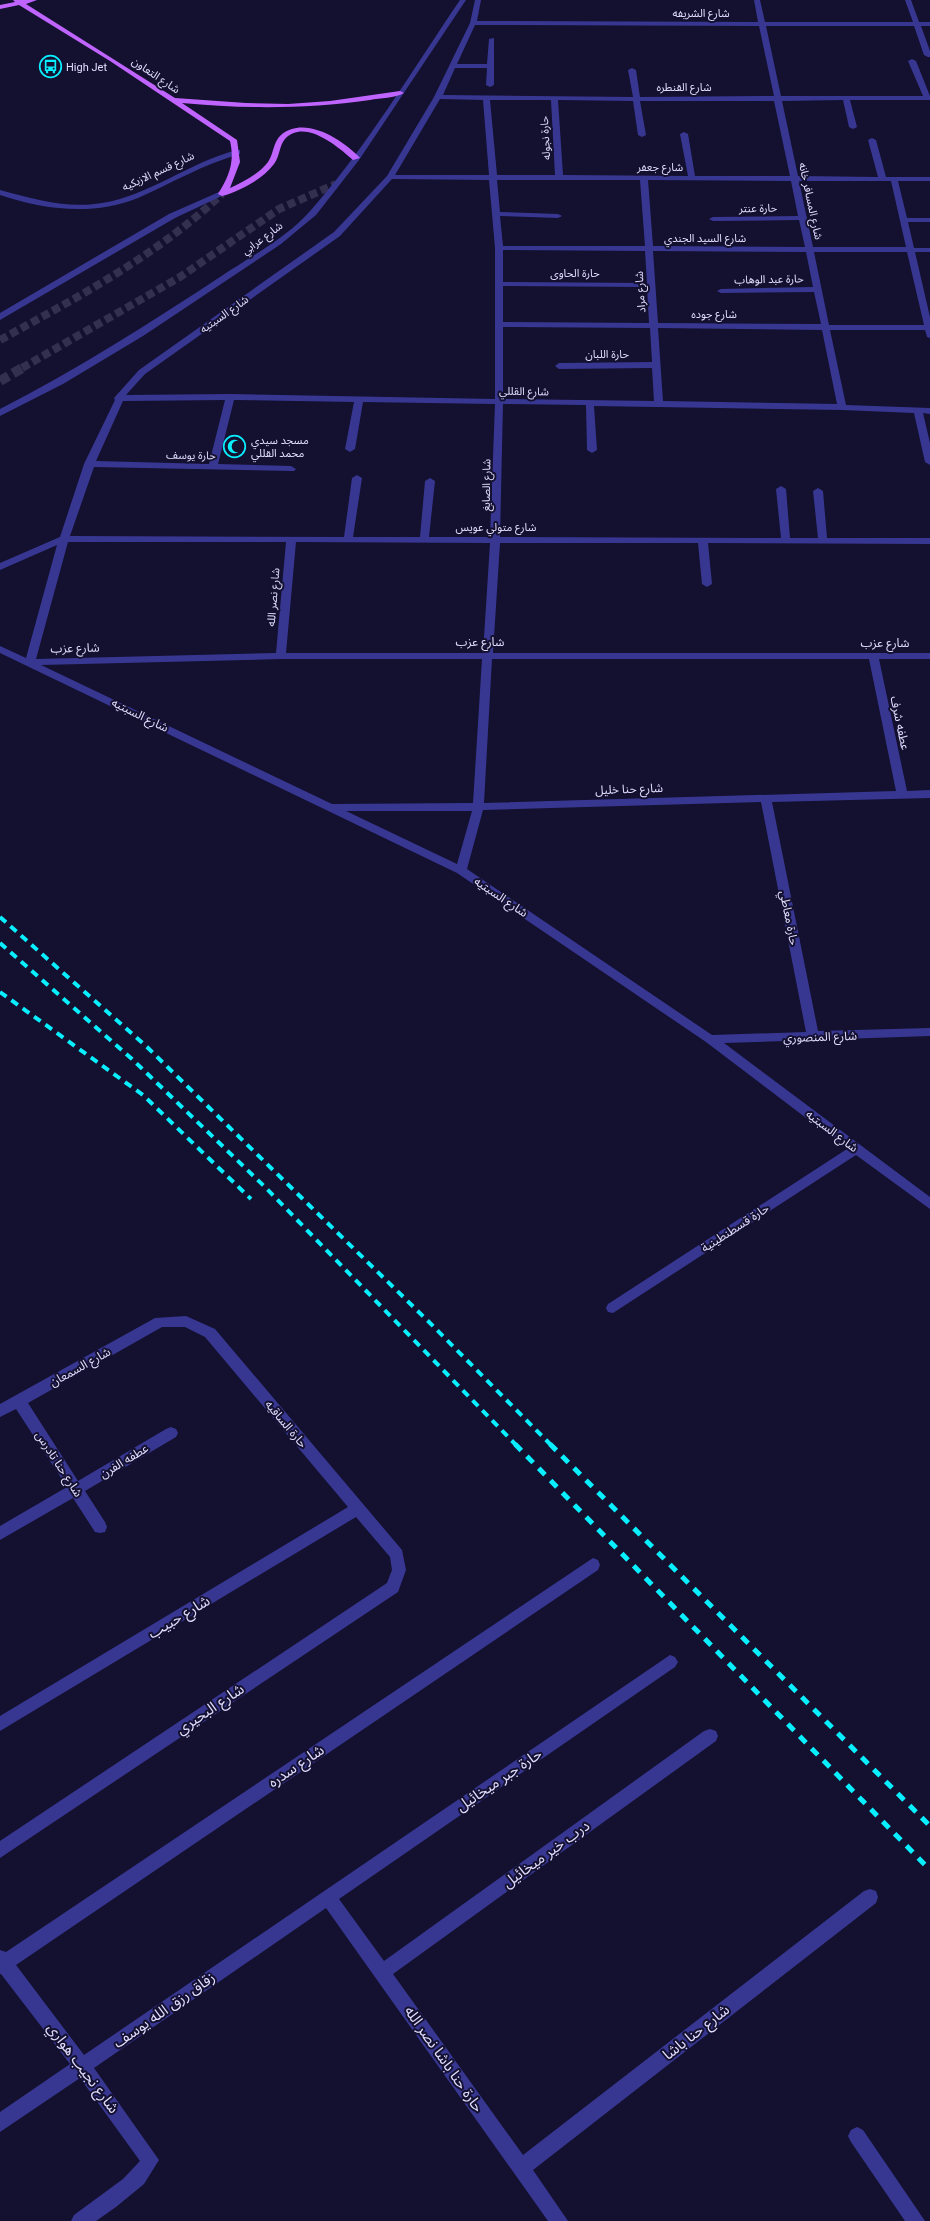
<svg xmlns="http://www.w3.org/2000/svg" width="930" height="2221" font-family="Roboto,'Noto Sans Arabic',sans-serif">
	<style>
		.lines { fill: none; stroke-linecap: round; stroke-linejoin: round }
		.major-tunnel-far1 { stroke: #332f4e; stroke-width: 8; stroke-dasharray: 8 4; stroke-linecap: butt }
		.major-tunnel { stroke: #332f4e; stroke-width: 10; stroke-dasharray: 10 5; stroke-linecap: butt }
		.minor { fill: #373792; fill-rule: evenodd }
		.major { fill: #c064ff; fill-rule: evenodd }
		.rail-far1 { stroke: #09efff; stroke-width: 4; stroke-dasharray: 8 6; stroke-linecap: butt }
		.rail { stroke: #09efff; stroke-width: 5; stroke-dasharray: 9 8; stroke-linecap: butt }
		.labels { text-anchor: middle; stroke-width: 4; stroke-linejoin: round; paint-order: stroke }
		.far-street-label { font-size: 11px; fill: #e0ddff; stroke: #14102f }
		.far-poi-label { font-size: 11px; fill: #e0ddff; stroke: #14102f; text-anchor: start }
		.street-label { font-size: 12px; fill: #e0ddff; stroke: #14102f }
		.near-street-label { font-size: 15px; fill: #e0ddff; stroke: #14102f }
	</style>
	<rect width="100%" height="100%" fill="#14102f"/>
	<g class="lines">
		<g class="major-tunnel-far1">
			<path d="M 0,340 C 78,297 156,256 222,194"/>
			<polyline points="22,368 180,277 279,209 336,184"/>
		</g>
		<polyline class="major-tunnel" points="0,381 24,367"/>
		<g class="minor">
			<path d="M 460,0 L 466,0 L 359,160 L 316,215 L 281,244 L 143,336 L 63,384 L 0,416 L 0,409 C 78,369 150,323 223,275 C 252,256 289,236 311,210 C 366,148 413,69 460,0 Z"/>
			<path d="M 475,0 L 481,0 L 477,21 L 758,22 L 754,0 L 760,0 L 765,22 L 913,22 L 905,0 L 911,0 L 919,22 L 930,22 L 930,26 L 921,26 L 930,51 L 930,57 L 928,57 L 924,55 L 914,26 L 766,26 L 781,96 L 923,96 L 908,61 L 912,59 L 916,61 L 930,96 L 930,100 L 850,100 L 857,127 L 853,129 L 849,127 L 843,100 L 782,101 L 798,176 L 878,177 L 868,140 L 872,138 L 876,140 L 886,177 L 930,177 L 930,181 L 898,181 L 907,218 L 930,218 L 930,222 L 908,222 L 914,248 L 930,248 L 930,252 L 915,252 L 930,317 L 930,338 L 927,337 L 925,330 L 830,330 L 846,405 L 930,408 L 930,414 L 923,413 L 930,443 L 930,465 L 925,462 L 914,413 L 842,410 L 594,406 L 597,450 L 592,453 L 587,450 L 586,405 L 503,404 L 500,537 L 781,538 L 776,489 L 781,486 L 786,489 L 790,538 L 818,538 L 813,491 L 818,488 L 823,491 L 827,538 L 930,538 L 930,544 L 708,543 L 712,584 L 707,587 L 702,584 L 698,543 L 500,543 L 493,653 L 930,653 L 930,659 L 879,659 L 907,791 L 930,790 L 930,798 L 772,802 L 818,1031 L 930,1028 L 930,1036 L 724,1043 L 930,1197 L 930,1209 L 856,1155 L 613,1313 L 608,1312 L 606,1308 L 608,1304 L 847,1149 L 706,1042 L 457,873 L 0,653 L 0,646 L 26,658 L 57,545 L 0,570 L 0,563 L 60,537 L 84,464 L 115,400 L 114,398 L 139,370 L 334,232 L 387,176 L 434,97 L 470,23 ZM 475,25 L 759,26 L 774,96 L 640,97 L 636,70 L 632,68 L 628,70 L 633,97 L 443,95 L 455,68 L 487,68 L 486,85 L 490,87 L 494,85 L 494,38 L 489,39 L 487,64 L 457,64 ZM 440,99 L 483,100 L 489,175 L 395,175 ZM 490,100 L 551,100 L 555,175 L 497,175 ZM 558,100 L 633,101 L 638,135 L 642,137 L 646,135 L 640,101 L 774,101 L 790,176 L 695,176 L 688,134 L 684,132 L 680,134 L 688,176 L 563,175 ZM 392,179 L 489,180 L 495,248 L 495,399 L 230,394 L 126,395 L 145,374 L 340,236 ZM 497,180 L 640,180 L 645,246 L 503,246 L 500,216 L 558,218 L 562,216 L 558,214 L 500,212 ZM 648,180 L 791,181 L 798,216 L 713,217 L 709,219 L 713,221 L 799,220 L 805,247 L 653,246 ZM 799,181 L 891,181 L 906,247 L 813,247 ZM 503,250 L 645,251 L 647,283 L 503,282 ZM 653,251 L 806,252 L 813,287 L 721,289 L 717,291 L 721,293 L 814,292 L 821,324 L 658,323 ZM 814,252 L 907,252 L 924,325 L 829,325 ZM 503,286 L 647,287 L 649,323 L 503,322 ZM 503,327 L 650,328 L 652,362 L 559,363 L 555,366 L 559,369 L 652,368 L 654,401 L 503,399 ZM 658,328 L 822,330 L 837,404 L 663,401 ZM 225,400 L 209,464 L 96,461 L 123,401 ZM 234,400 L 354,402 L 345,449 L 350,452 L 355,449 L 363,402 L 495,404 L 490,537 L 429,537 L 435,481 L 430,478 L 425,481 L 420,537 L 353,537 L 362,478 L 357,475 L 352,478 L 344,537 L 70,536 L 94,467 L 294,471 L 296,469 L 291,466 L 218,464 ZM 68,542 L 286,542 L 276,653 L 36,659 ZM 296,542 L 490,543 L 483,653 L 286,653 ZM 281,659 L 482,659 L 473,803 L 332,804 L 41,665 ZM 492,659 L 869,659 L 896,791 L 484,803 ZM 761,802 L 806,1032 L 712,1035 L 467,869 L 483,810 ZM 346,811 L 472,811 L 457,864 Z"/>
			<path d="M 237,150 L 240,150 L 240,154 C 204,164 172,183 138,198 C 93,216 45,210 0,195 L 0,190 C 34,199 66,209 102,203 C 148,196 190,162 237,150 Z"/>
			<polygon points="219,192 226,194 175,218 0,320 0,313 169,214"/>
			<polygon points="186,1316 215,1329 402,1550 406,1570 398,1592 0,1858 0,1841 387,1583 392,1570 390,1557 356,1517 0,1731 0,1716 348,1507 205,1337 185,1327 162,1327 28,1403 78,1481 166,1429 171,1427 176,1429 178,1433 176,1437 85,1491 105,1522 107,1527 105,1532 100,1533 95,1532 73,1498 0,1540 0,1526 67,1487 16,1409 0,1417 0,1404 155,1318"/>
			<polygon points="593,1558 598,1560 600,1565 598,1570 16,1965 84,2055 670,1655 675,1657 678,1662 675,1667 339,1899 384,1961 704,1731 710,1729 716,1731 718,1736 716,1741 393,1974 523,2155 864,1891 870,1889 876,1891 878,1897 876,1903 533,2170 568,2221 548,2221 326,1908 94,2068 159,2160 144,2184 116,2207 96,2221 71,2221 74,2215 123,2179 140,2161 80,2078 0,2132 0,2112 70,2064 1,1974 0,1974 0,1950 6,1952"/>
			<polygon points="857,2127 863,2130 925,2221 905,2221 851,2142 848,2136 851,2130"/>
		</g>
		<path class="major" d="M 13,0 L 37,0 L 26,4 L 175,98 L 246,103 L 288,104 L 330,101 L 400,91 L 404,93 C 395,98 380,98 370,100 C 307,109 245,109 182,103 L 237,140 L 240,162 L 230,188 C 243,182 259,174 268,162 C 274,153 273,142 281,135 C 305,115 343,140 360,158 L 353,160 C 338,147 305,118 285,139 C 279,146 280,156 274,164 C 263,179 240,191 222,196 L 218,194 C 229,176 235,162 230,141 L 110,61 L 19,5 L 0,9 L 0,5 L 15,2 Z"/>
		<g class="rail-far1">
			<polyline points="0,917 147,1047 429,1322 551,1445"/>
			<polyline points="0,943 132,1059 265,1187 516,1445"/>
			<polyline points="0,992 143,1095 251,1199"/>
		</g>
		<g class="rail">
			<polyline points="515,1444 930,1870"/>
			<polyline points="550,1444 930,1826"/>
		</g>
	</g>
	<defs>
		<symbol id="bus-ring" viewBox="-11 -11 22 22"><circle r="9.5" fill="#14102f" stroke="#09efff" stroke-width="1.5"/><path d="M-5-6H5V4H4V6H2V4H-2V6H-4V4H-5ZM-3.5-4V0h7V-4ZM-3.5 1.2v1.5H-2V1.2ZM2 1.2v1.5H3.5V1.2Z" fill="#09efff"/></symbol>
		<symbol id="mosque-ring" viewBox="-11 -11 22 22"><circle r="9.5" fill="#14102f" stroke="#09efff" stroke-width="1.5"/><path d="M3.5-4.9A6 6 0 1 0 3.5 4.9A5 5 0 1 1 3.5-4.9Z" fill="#09efff"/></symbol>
	</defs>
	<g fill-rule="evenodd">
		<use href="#bus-ring" x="38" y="54" width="25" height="25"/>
		<use href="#mosque-ring" x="222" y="434" width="25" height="25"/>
	</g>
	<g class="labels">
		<g class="far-street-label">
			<text x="701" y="17">شارع الشريفه</text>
			<text transform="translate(156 75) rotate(34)" y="4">شارع التعاون</text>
			<text x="684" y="91">شارع القنطره</text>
			<text transform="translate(545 138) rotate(-93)" y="4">حارة نجوله</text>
			<text x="660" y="171">شارع جعفر</text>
			<text transform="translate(158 171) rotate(-25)" y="4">شارع قسم الازبكيه</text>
			<text transform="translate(811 201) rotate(78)" y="4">شارع المسافر خانه</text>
			<text transform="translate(758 208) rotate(-1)" y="4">حارة عنتر</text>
			<text transform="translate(262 238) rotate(-36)" y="4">شارع عرابي</text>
			<text x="705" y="242">شارع السيد الجندي</text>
			<text x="575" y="277">حارة الحاوى</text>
			<text transform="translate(769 279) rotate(-1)" y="4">حارة عبد الوهاب</text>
			<text transform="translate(640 292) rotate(-94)" y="4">شارع مراد</text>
			<text transform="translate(224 314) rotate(-35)" y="4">شارع السبتيه</text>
			<text x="714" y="318">شارع جوده</text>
			<text x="607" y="358">حارة اللبان</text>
			<text transform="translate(524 391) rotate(1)" y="4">شارع القللي</text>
			<text transform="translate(191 455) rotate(1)" y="4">حارة يوسف</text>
			<text transform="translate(486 485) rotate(-89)" y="4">شارع الصايغ</text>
			<text x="496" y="531">شارع متولي عويس</text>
			<text transform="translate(273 597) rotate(-85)" y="4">شارع نصر الله</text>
		</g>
		<g class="far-poi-label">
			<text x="66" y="71">High Jet</text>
			<text x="251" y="444">مسجد سيدي<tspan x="251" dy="13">محمد القللي</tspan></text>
		</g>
		<g class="street-label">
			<text x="480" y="646">شارع عزب</text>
			<text x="885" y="647">شارع عزب</text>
			<text transform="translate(75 648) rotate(-1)" y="4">شارع عزب</text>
			<text transform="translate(140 715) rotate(26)" y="4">شارع السبتيه</text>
			<text transform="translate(900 723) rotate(78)" y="4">عطفه شرف</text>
			<text transform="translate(629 789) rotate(-2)" y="4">شارع حنا خليل</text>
			<text transform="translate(501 897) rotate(34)" y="4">شارع السبتيه</text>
			<text transform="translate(789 918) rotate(79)" y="4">حارة معاطي</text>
			<text transform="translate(820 1037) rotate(-2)" y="4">شارع المنصوري</text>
			<text transform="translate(832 1131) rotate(37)" y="4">شارع السبتيه</text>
			<text transform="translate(735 1228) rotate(-33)" y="4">حارة قسطنطينية</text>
			<text transform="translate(80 1367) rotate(-29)" y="4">شارع السمعان</text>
			<text transform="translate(286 1424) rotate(50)" y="4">حارة الساقيه</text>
			<text transform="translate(124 1461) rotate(-31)" y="4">عطفه الفرن</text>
			<text transform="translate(59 1464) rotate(57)" y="4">شارع حنا تادرس</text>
		</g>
		<g class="near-street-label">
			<text transform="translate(179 1617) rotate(-31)" y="5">شارع حبيب</text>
			<text transform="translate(210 1709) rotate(-34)" y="5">شارع البحيري</text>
			<text transform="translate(296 1766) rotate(-34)" y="5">شارع سدره</text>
			<text transform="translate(499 1780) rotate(-34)" y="5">حارة جبر ميخائيل</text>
			<text transform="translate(546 1854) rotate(-36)" y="5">درب خير ميخائيل</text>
			<text transform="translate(164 2010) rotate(-35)" y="5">زقاق رزق الله يوسف</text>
			<text transform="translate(696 2032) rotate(-38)" y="5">شارع حنا باشا</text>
			<text transform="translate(444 2059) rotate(55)" y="5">حارة حنا باشا نصر الله</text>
			<text transform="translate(83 2068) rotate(53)" y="5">شارع نجيب هواري</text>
		</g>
	</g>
</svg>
